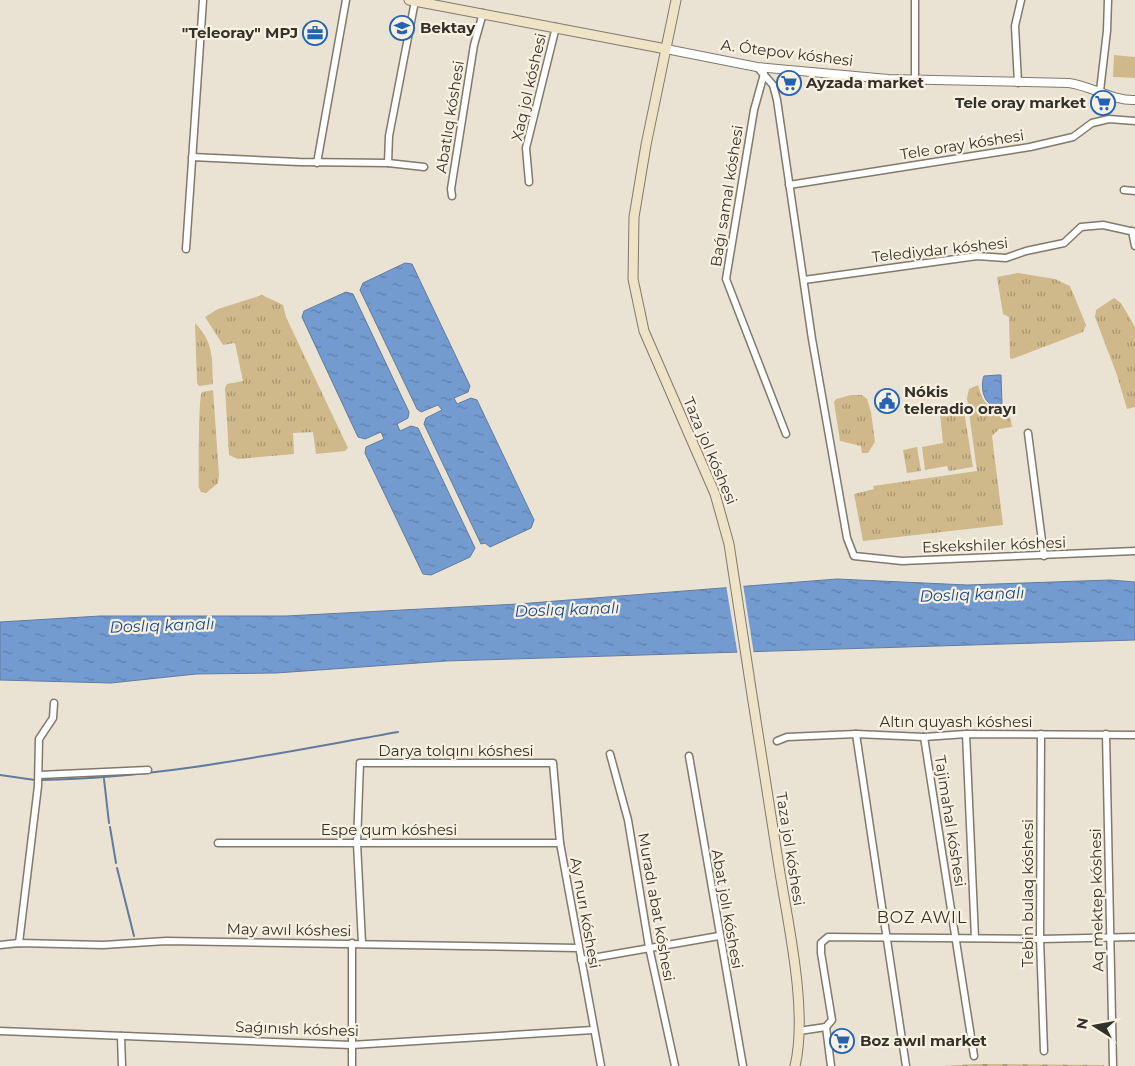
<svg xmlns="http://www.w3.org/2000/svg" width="1135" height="1066" font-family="Montserrat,sans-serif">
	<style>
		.grass { fill: url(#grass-tufts) }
		.cemetery { fill: url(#cemetery-stones) }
		.pitch { fill: #cfb889 }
		.water { fill: url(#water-ripples); stroke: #617b9e }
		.pier { fill: #eae3d4 }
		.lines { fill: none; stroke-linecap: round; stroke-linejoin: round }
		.stream { stroke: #617b9e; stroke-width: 2 }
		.minor-casing { stroke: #80796c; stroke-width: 9 }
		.tertiary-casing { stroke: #80796c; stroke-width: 10 }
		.secondary-casing { stroke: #80796c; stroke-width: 11 }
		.minor { stroke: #fff; stroke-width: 6 }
		.tertiary { stroke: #fff; stroke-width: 8 }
		.secondary { stroke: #eee2c7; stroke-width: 9 }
		.labels { text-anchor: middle; stroke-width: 4.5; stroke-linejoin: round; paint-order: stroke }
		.poi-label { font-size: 15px; font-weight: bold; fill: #34312b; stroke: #f8f0e1; text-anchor: start }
		.street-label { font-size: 15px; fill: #34312b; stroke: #f8f0e1 }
		.water-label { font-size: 16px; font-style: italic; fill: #184a8b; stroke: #f8f0e1 }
		.neighbourhood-label { font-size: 16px; letter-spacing: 1px; fill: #34312b; stroke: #f8f0e1 }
	</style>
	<defs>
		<pattern id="grass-tufts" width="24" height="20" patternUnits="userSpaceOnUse" patternTransform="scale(1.25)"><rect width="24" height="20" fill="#cfb889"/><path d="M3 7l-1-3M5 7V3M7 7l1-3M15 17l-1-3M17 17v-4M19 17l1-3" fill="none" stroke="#a99670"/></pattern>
		<pattern id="cemetery-stones" width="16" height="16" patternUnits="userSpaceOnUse" patternTransform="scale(1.25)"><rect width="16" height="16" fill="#cfb889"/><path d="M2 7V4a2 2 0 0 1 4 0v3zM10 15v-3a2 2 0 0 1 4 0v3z" fill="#a99670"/></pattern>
		<pattern id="water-ripples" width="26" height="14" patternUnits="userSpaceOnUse" patternTransform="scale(1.25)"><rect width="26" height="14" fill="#749bd0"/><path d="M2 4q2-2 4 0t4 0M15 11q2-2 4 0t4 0" fill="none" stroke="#607fa9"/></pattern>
	</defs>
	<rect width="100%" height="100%" fill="#eae3d4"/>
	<g class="grass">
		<polygon points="1018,273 1055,279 1070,286 1086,325 1083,332 1012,359 1010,358 1009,317 1003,314 997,277"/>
		<polygon points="262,295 283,305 286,317 348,448 345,451 316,454 313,432 293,433 294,454 238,459 229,455 225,388 227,384 243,381 235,343 223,345 205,317 218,309"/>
		<polygon points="1114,298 1121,303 1135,327 1135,407 1127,409 1117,375 1095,317 1096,310"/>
		<path d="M 195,323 C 214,343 212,357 213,384 L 199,386 L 197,383 Z"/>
		<path d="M 978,385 C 982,399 985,406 999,410 L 1008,406 L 1012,427 L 999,429 L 992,436 L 1003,525 L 863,541 L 854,494 L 874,489 L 873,486 L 977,471 L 967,398 L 969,389 Z"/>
		<path d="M 213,390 L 219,475 L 218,483 L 206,493 L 201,492 L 199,488 C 199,474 198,397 202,392 Z"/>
		<polygon points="851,395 862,395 867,399 871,412 875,442 868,453 862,453 861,446 840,441 834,402 836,399"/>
		<polygon points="964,411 973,467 949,471 947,466 925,470 922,447 943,443 940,414"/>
		<polygon points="917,447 921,471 907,473 903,450"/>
	</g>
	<polygon class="cemetery" points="975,1064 1104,1065 1104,1066 944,1066"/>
	<polygon class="pitch" points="1114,55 1135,57 1135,78 1113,77"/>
	<g class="water">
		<polygon points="405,263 412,264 470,386 468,392 454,398 457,404 471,398 477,400 534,520 531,528 490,547 485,543 481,544 424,424 426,418 442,410 438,405 421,412 417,409 360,290 363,283"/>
		<polygon points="346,292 353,294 409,412 408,418 397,424 400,431 411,426 418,428 475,548 470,557 431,575 423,574 422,572 365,453 366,447 384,439 381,432 365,439 358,437 302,317 304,311"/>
		<path d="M 998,375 L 1001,375 L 1002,404 C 986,412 979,389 984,376 Z"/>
		<polygon points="837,579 967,585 1110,580 1135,582 1135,640 446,661 276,673 196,674 111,683 0,680 0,622 100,616 286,616 518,604"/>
	</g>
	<polygon class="pier" points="743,584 754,655 738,656 726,585"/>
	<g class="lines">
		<g class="stream">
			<polyline points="0,775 35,780"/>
			<polyline points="104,779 109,823"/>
			<path d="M 41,780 C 162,778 279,753 398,732"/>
			<polyline points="110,827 116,863"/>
			<polyline points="117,868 134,936"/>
		</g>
		<defs>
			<g id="minor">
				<polyline points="915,0 915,80"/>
				<polyline points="757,67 773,85 777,100 812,339 847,538 854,556 902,561 1135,551"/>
				<polyline points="764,74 754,110 726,279 786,434"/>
				<polyline points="1018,83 1015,26 1021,0"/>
				<polyline points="1100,91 1107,31 1108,0"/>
				<polyline points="192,157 299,162 388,163 424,167"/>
				<polyline points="317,163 346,0"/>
				<polyline points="388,163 389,136 415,1"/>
				<polyline points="529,182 526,148 556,27"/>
				<polyline points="789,185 1030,147 1073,137 1092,123 1109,119 1135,121"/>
				<polyline points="1124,190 1135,191"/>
				<polyline points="452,196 451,189 474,45 483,13"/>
				<polyline points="1132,231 1135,246"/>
				<polyline points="186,249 203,0"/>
				<polyline points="804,280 977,256 1006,258 1026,251 1064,243 1081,227 1103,225 1135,232"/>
				<polyline points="1028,433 1044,556"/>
				<polyline points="856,734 906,1066"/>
				<polyline points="966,734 975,938"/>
				<polyline points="1041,734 1040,939 1044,1051"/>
				<polyline points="1106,734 1113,1066"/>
				<polyline points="924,737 974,1056"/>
				<polyline points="777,741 787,737 856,734 924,737 966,734 1135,735"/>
				<polyline points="610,754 628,820 649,947 675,1066"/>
				<polyline points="689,756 743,1066"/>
				<polyline points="39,775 148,770"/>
				<polyline points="218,843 560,843"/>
				<polyline points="19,943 38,786 39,739 53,718 54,703"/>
				<polyline points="352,943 352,1066"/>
				<polyline points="362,943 357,843 360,763 553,763 560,843 601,1066"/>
				<polyline points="0,945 19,943 103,945 166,941 578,948"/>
				<polyline points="581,960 719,936"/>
				<polyline points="826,1027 831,1066"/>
				<polyline points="0,1031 351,1045 593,1030"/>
				<polyline points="799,1031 826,1027 832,1020 821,953 821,943 828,937 1040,939 1135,937"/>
				<polyline points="121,1036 122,1066"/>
			</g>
			<path id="tertiary" d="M 666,49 L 757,67 L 888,79 L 1069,83 C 1091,86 1113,101 1135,100"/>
			<g id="secondary">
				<polyline points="409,0 666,49"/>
				<path d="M 676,0 L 646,145 L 634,217 L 633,279 L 644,331 L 715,494 L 729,544 C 745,652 762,759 779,867 C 788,924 808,1011 795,1066"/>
			</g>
		</defs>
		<use href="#minor" class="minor-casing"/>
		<use href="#tertiary" class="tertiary-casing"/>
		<use href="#secondary" class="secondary-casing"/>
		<use href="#minor" class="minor"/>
		<use href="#tertiary" class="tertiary"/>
		<use href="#secondary" class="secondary"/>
	</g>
	<defs>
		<symbol id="school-ring" viewBox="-11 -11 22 22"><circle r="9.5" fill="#f8f0e1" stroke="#2463b4" stroke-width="1.5"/><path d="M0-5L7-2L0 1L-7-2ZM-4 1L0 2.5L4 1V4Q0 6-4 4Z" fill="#2463b4"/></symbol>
		<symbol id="office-ring" viewBox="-11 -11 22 22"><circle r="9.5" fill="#f8f0e1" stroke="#2463b4" stroke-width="1.5"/><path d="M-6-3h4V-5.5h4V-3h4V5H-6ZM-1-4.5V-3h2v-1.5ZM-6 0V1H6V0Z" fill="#2463b4"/></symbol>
		<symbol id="supermarket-ring" viewBox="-11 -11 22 22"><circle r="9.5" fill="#f8f0e1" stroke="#2463b4" stroke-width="1.5"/><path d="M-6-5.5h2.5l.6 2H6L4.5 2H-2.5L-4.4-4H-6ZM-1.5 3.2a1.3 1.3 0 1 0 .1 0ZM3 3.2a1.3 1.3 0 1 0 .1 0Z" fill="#2463b4"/></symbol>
		<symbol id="civic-ring" viewBox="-11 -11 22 22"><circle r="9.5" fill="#f8f0e1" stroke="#2463b4" stroke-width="1.5"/><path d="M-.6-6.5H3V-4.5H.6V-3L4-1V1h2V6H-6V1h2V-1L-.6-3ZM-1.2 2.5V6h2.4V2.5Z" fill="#2463b4"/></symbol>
	</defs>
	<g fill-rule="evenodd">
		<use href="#school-ring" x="388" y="14" width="28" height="28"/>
		<use href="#office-ring" x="301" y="19" width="28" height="28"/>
		<use href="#supermarket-ring" x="775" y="69" width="28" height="28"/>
		<use href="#supermarket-ring" x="1089" y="89" width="28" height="28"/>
		<use href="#civic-ring" x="873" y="387" width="28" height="28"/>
		<use href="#supermarket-ring" x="828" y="1027" width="28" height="28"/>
	</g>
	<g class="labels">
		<g class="poi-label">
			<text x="420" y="33">Bektay</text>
			<text x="298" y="38" text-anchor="end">"Teleoray" MPJ</text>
			<text x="806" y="88">Ayzada market</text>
			<text x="1086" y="108" text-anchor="end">Tele oray market</text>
			<text x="904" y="397">Nókis<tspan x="904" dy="17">teleradio orayı</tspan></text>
			<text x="860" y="1046">Boz awıl market</text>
		</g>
		<g class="street-label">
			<text transform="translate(787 53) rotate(7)" y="5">A. Ótepov kóshesi</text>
			<text transform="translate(529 87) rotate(-77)" y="5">Xaq jol kóshesi</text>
			<text transform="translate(450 117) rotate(-81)" y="5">Abatlıq kóshesi</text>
			<text transform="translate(962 145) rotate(-9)" y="5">Tele oray kóshesi</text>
			<text transform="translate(727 196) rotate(-81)" y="5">Baǵı samal kóshesi</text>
			<text transform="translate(940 250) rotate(-6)" y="5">Telediydar kóshesi</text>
			<text transform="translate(710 451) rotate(67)" y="5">Taza jol kóshesi</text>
			<text transform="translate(994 545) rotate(-2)" y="5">Eskekshiler kóshesi</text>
			<text x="956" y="727">Altın quyash kóshesi</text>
			<text x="456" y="756">Darya tolqını kóshesi</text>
			<text transform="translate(950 821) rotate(81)" y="5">Tajimahal kóshesi</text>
			<text x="389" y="835">Espe qum kóshesi</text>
			<text transform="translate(790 849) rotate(81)" y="5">Taza jol kóshesi</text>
			<text transform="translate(1028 893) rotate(-90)" y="5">Tebin bulaq kóshesi</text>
			<text transform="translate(1097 900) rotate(-91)" y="5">Aq mektep kóshesi</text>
			<text transform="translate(656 907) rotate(80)" y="5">Muradı abat kóshesi</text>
			<text transform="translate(727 909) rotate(80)" y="5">Abat jolı kóshesi</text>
			<text transform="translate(585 913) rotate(80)" y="5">Ay nurı kóshesi</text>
			<text transform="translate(289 930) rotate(1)" y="5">May awıl kóshesi</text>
			<text transform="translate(297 1029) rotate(2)" y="5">Saǵınısh kóshesi</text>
		</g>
		<g class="water-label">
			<text transform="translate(972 594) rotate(-2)" y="6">Doslıq kanalı</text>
			<text transform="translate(567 609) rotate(-2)" y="6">Doslıq kanalı</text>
			<text transform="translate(162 625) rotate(-2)" y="6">Doslıq kanalı</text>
		</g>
		<g class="neighbourhood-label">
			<text x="922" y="923">BOZ AWIL</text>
		</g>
	</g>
	<g transform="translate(1095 1026) rotate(281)" stroke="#f8f0e1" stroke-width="4" paint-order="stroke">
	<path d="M0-4L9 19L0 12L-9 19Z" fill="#34312b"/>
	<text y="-8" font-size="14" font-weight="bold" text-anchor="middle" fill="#34312b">N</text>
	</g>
</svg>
